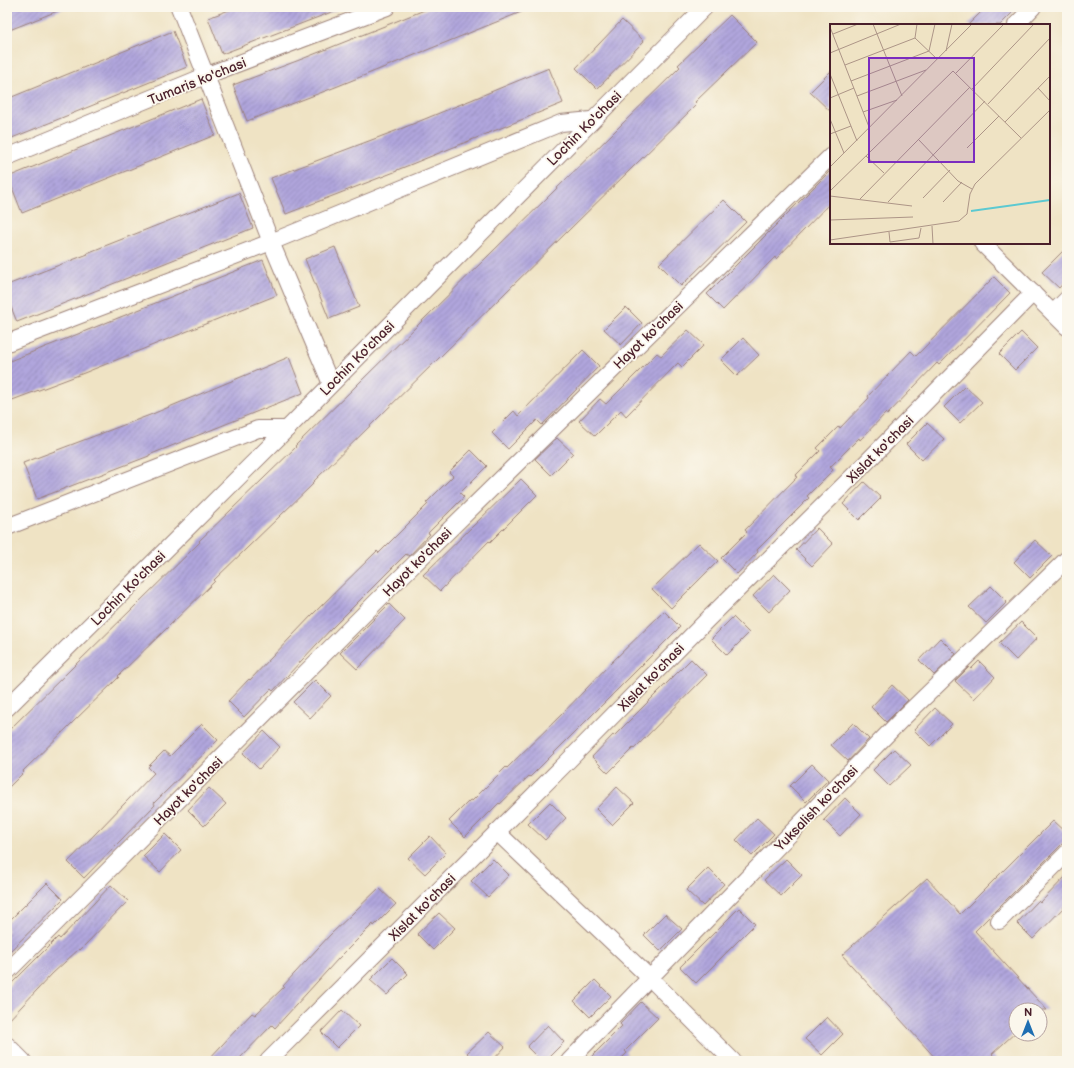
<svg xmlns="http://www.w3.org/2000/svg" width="1074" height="1068" font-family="'Balsamiq Sans',sans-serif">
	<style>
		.building { fill: url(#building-hatch) }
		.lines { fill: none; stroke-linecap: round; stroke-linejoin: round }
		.minor-casing { stroke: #9c8178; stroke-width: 18 }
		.minor { stroke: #fff; stroke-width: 16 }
		.labels { text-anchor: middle; stroke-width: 3.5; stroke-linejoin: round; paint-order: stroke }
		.street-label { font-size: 14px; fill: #4a1f2b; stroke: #fbf7ec }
		.inset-river { fill: none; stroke: #5cc9d1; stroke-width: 2 }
		.inset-road { fill: none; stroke: #ad9587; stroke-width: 1 }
		.view { fill: #7b2cbf; fill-opacity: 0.15; stroke: #7b2cbf; stroke-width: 2 }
		.inset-edge { fill: none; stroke: #4a1f2b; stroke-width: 2 }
	</style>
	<defs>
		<pattern id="building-hatch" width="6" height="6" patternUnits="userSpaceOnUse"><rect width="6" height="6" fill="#b0a6dd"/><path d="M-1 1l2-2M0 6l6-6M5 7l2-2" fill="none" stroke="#9187b3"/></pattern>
	</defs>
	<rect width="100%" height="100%" fill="#fbf7ec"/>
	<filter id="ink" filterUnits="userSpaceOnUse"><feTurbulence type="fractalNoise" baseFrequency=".025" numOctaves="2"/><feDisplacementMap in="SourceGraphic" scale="8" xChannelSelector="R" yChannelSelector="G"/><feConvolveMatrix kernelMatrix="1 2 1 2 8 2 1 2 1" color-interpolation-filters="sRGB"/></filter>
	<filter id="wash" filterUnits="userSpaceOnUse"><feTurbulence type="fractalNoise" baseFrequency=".012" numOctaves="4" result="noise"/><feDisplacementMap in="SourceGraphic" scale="16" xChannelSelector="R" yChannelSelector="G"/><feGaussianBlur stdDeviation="0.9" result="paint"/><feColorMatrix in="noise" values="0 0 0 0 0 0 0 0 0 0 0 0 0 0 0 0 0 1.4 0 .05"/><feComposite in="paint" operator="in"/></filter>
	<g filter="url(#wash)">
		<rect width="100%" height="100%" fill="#efe3c4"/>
		<g id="blocks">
			<g class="building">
				<polygon points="7,7 65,7 65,8 7,31"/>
				<polygon points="237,7 342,7 342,8 222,54 208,18"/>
				<polygon points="432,7 531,8 333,88 247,121 233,85 302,59"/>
				<polygon points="986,7 1018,7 1000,25 968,25"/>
				<polygon points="730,15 757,42 695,102 697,104 312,483 313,484 214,580 215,581 118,676 119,677 23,771 24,772 7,789 7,732 200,542 199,541 296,447 295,446 680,67 678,65"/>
				<polygon points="622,20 644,41 597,89 576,68"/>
				<polygon points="173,31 187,67 7,140 7,99"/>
				<polygon points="549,68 563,103 397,170 397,171 286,214 271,178 398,130"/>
				<polygon points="831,71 831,112 810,92"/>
				<polygon points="201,99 215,135 22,213 8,177"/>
				<polygon points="831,170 831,202 776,259 775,257 723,310 707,294"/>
				<polygon points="239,193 253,228 17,322 7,297 7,285 88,254 87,253"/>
				<polygon points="724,200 746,222 681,286 659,264"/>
				<polygon points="335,247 359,307 329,319 305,259"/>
				<polygon points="1067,247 1067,279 1059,288 1042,272"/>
				<polygon points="263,260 277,295 84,373 7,402 7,362 53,344"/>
				<polygon points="994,277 1010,293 939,365 937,363 887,415 886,413 860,440 859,438 830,467 833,470 807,496 809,498 757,550 758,552 737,574 721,558 747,532 745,530 797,477 795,476 820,451 817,448 839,426 840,428 869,398 868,396 911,351 916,356"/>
				<polygon points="626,307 642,323 621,345 604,329"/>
				<polygon points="688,330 704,345 682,367 678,363 626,416 621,410 595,436 579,421 600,399 606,404 657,353 661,356"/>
				<polygon points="1021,332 1037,348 1015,370 999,354"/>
				<polygon points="743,338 759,355 737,376 721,360"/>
				<polygon points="583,350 599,366 542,425 537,420 508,449 492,433 514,411 518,416"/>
				<polygon points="289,357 303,393 149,455 149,456 37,499 23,463 150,415"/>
				<polygon points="965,386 982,402 960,423 944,407"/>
				<polygon points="927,423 944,439 922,460 906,444"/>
				<polygon points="557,438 573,453 551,475 535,459"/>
				<polygon points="471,450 487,466 460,493 464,497 428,533 430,534 409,556 406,554 332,628 273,691 271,689 244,717 228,701 249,679 250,680 313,614 377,551 379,553 428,504 426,503 453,476 449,472"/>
				<polygon points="521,479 537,495 490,542 489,541 440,591 423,575"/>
				<polygon points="864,482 881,498 859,520 843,504"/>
				<polygon points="817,528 833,544 812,566 796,550"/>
				<polygon points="1035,540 1052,556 1030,578 1014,562"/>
				<polygon points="699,543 718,561 671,608 652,589"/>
				<polygon points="774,574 790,590 769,612 753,596"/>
				<polygon points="991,586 1007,602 986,623 969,607"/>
				<polygon points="389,604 405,620 357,669 340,653"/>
				<polygon points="664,611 680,627 530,777 529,776 500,804 499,803 465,837 449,821 470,800 472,801 506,767 507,768 561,715 610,664"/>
				<polygon points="733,617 749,633 727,655 711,639"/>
				<polygon points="1021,622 1037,638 1016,660 999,643"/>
				<polygon points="940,638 956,654 934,675 919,660"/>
				<polygon points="691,659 707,675 634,749 633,748 608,773 592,757 613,735 614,736"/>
				<polygon points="979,661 995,677 974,699 955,681 969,667 971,669"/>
				<polygon points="315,680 331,696 310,718 293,702"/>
				<polygon points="892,685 908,700 886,722 871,707"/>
				<polygon points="935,708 952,724 930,746 914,730"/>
				<polygon points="853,723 869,739 848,761 831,745"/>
				<polygon points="202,724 218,740 154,803 155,805 84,878 68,862 154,773 148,767 164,751 170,756"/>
				<polygon points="264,731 280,747 259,769 243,753"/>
				<polygon points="894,749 911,765 889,786 873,770"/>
				<polygon points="812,764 828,780 806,802 790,786"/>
				<polygon points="617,787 634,803 612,825 596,809"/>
				<polygon points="209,788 226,804 204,826 188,810"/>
				<polygon points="845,798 861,814 840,836 824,820"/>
				<polygon points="550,802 566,818 545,840 528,824"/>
				<polygon points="757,818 774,834 752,856 736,840"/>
				<polygon points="1053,821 1067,834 1067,839 975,931 1047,1010 1016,1010 1016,1032 992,1054 998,1061 938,1061 842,955 927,878 960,914"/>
				<polygon points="165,834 181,850 160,872 143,856"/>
				<polygon points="430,836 446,853 425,874 408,858"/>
				<polygon points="493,859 509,875 488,897 471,881"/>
				<polygon points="786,859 802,875 781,896 764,880"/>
				<polygon points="708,868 724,884 703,906 686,890"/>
				<polygon points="1067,875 1067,904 1033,939 1017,923 1038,901 1040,903"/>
				<polygon points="47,883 63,899 7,954 7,923"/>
				<polygon points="111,885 128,901 80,950 79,949 52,974 7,1022 7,988 58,937 60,939"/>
				<polygon points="379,888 396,904 374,926 373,924 338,959 275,1028 272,1025 237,1061 207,1061 252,1013 255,1015 284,987 283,986 330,935"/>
				<polygon points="739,908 755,924 696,983 680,967"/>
				<polygon points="439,913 455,928 433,950 417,934"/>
				<polygon points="665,914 682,929 660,951 644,935"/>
				<polygon points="392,958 408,974 387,995 370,980"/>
				<polygon points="595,980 611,996 590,1017 574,1001"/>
				<polygon points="641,1002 658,1018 625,1051 627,1053 619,1061 587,1061 622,1026 620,1024"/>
				<polygon points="342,1010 359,1026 337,1048 321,1032"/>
				<polygon points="827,1017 843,1034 822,1055 805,1039"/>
				<polygon points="548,1025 564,1042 545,1061 541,1061 527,1047"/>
				<polygon points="489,1032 505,1047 492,1061 475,1061 467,1053"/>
			</g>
		</g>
	</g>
	<g filter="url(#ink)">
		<use href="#blocks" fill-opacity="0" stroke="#9c8178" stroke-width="1"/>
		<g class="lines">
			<defs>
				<g id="minor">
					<polyline points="179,7 271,242 331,384"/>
					<polyline points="1016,25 1033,7"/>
					<polyline points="7,157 205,76 387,7"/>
					<polyline points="982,243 1067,327"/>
					<polyline points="1053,313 1067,299"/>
					<polyline points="7,343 271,242 561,123 591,120"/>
					<polyline points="7,527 258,429 287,429"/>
					<polyline points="7,708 287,429 705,7"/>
					<polyline points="497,832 650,978 733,1061"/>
					<polyline points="999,921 1067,853"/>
					<polyline points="7,972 399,579 831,156"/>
					<polyline points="7,1045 23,1061"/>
					<polyline points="268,1061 568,761 707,620 853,476 1033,293"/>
					<polyline points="569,1061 902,719 1067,559"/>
				</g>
			</defs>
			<use href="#minor" class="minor-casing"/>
			<use href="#minor" class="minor"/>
		</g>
	</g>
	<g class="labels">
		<g class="street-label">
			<text transform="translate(197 81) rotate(-22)" y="5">Tumaris ko'chasi</text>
			<text transform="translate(584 128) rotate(-45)" y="5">Lochin Ko'chasi</text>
			<text transform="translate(648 335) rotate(-44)" y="5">Hayot ko'chasi</text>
			<text transform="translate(357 358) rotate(-45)" y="5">Lochin Ko'chasi</text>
			<text transform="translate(880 449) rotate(-45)" y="5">Xislat ko'chasi</text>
			<text transform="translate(417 562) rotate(-45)" y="5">Hayot ko'chasi</text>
			<text transform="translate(128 588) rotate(-45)" y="5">Lochin Ko'chasi</text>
			<text transform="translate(651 677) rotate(-46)" y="5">Xislat ko'chasi</text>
			<text transform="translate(188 791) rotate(-45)" y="5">Hayot ko'chasi</text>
			<text transform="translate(816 808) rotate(-46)" y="5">Yuksalish ko'chasi</text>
			<text transform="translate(422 907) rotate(-45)" y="5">Xislat ko'chasi</text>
		</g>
	</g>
	<g transform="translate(830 24)">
		<rect width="220" height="220" fill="#efe3c4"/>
		<path class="inset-river" d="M 141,187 L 220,176"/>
		<path class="inset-road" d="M 43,0 L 72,72M 0,3 L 39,103M 3,10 L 28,0M 85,14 L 107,35M 116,27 L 122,0M 0,29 L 71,0M 15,41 L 85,14 L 87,0M 126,49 L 174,0M 0,50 L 27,117M 21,57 L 99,27 L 105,0M 208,64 L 220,77M 142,65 L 204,0M 27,72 L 96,46M 0,74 L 24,64M 158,80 L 220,14M 33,88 L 67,76M 0,95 L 14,129M 175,98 L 220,52M 0,110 L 21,102M 88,115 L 128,157 L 142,165M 137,124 L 169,92M 36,132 L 54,149M 0,143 L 142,0M 0,167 L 123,47 L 191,114M 0,172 L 82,182M 93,174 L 120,146M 30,175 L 140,63M 58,178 L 155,77M 113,178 L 132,158M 0,196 L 83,193M 102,202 L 103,220M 59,208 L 60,218 L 89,214 L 91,204M 0,216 L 129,197 L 137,190 L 140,170 L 145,160 L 220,86"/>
		<path class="view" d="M 39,34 L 144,34 L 144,138 L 39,138 Z"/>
		<rect width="220" height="220" class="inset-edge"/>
	</g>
	<rect width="1074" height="1068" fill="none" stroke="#fbf7ec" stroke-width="24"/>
	<g transform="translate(1028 1022)"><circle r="19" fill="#fbf7ec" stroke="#b4a19f"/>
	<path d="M0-3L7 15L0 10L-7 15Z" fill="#1f6fb2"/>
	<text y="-6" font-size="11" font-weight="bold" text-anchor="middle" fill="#4a1f2b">N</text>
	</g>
</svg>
